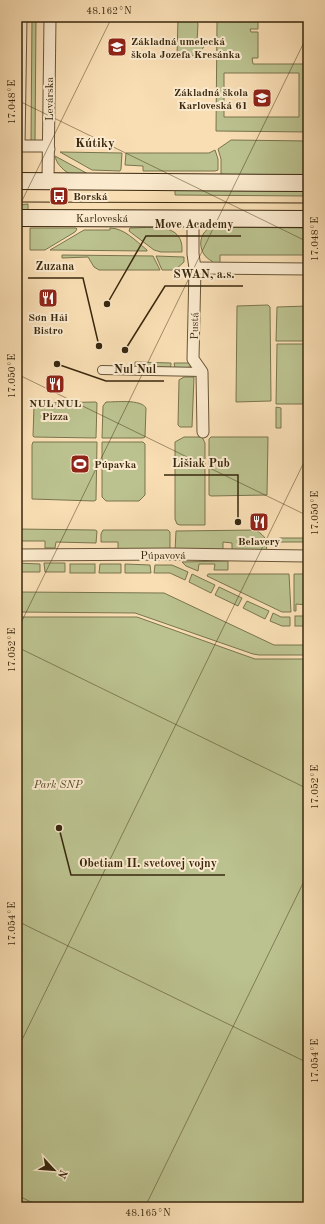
<svg xmlns="http://www.w3.org/2000/svg" width="325" height="1224" font-family="'Old Standard TT',serif">
	<style>
		.green { fill: #bbc28f; stroke: #7a744e; fill-rule: evenodd }
		.lines { fill: none; stroke-linecap: round; stroke-linejoin: round }
		.pedestrian-casing { stroke: #695537; stroke-width: 10 }
		.minor-casing { stroke: #695537; stroke-width: 13 }
		.secondary-casing { stroke: #39270d; stroke-width: 18 }
		.pedestrian { stroke: #fbeace; stroke-width: 8 }
		.minor { stroke: #fbeace; stroke-width: 11 }
		.secondary { stroke: #fbeace; stroke-width: 16 }
		.tram { stroke: #39270d; stroke-width: 1 }
		.ticks { fill: none; stroke: #39270d; stroke-width: 1; stroke-opacity: 0.45 }
		.labels { text-anchor: middle; stroke-width: 4; stroke-linejoin: round; paint-order: stroke }
		.poi-label { font-size: 11px; font-weight: bold; fill: #39270d; stroke: #fbeace; text-anchor: start }
		.street-label { font-size: 11px; fill: #39270d; stroke: #fbeace }
		.park-label { font-size: 11px; font-style: italic; fill: #5a4e2e; stroke: #fbeace }
		.quarter-label { font-size: 13px; font-weight: bold; fill: #39270d; stroke: #fbeace }
		.leader { fill: none; stroke: #39270d; stroke-width: 1.5 }
		.callout-dot { fill: #39270d; stroke: #fbeace; stroke-width: 1.5 }
		.callout-label { font-size: 12px; text-anchor: middle; font-weight: bold; fill: #39270d; stroke: #fbeace; stroke-width: 4; stroke-linejoin: round; paint-order: stroke }
		.neatline { fill: none; stroke: #39270d; stroke-width: 1.5 }
		.ticks-label { font-size: 10px; text-anchor: middle; fill: #39270d }
	</style>
	<rect width="100%" height="100%" fill="#f9deb4"/>
	<filter id="stains"><feTurbulence type="fractalNoise" baseFrequency=".005" numOctaves="4"/><feColorMatrix values="0 0 0 0 .2 0 0 0 0 .09 0 0 0 0 .02 0 0 0 .5 -.17"/></filter>
	<radialGradient id="worn" r=".72"><stop offset=".6" stop-color="#630" stop-opacity="0"/><stop offset="1" stop-color="#630" stop-opacity=".3"/></radialGradient>
	<g class="green">
		<polygon points="32,17 36,17 35,142 31,142"/>
		<path d="M 178,17 L 196,17 L 198,24 L 197,41 L 205,41 C 203,57 190,57 177,57 Z"/>
		<path d="M 219,17 L 258,17 L 258,29 L 250,29 L 251,32 L 258,32 L 258,58 L 252,58 L 253,64 L 308,64 L 308,132 L 216,131 L 217,22 ZM 224,73 L 299,73 L 299,117 L 224,117 Z"/>
		<polygon points="231,140 308,141 308,177 221,176 221,159 218,149"/>
		<polygon points="215,150 218,159 218,170 215,171 143,171 143,166 125,165 126,153 209,153"/>
		<polygon points="60,152 122,153 121,169 120,171 92,170"/>
		<path d="M 55,156 L 90,175 C 79,175 69,177 61,167 C 57,163 56,160 55,156 Z"/>
		<polygon points="175,187 308,188 308,196 175,195"/>
		<polygon points="28,204 28,210 17,211 17,205"/>
		<path d="M 212,227 L 308,228 L 308,255 L 220,255 L 220,266 L 212,264 L 212,261 C 198,255 196,233 212,227 Z"/>
		<polygon points="30,228 76,228 77,229 75,232 45,250 30,250"/>
		<path d="M 110,228 C 124,228 136,241 147,250 L 147,251 L 50,250 L 84,230 L 110,230 Z"/>
		<path d="M 130,228 C 150,228 184,221 182,252 L 161,252 L 154,250 L 129,231 Z"/>
		<polygon points="62,255 153,256 160,270 99,270 94,267 88,257 62,258"/>
		<polygon points="156,256 184,257 184,262 175,270 162,270"/>
		<polygon points="268,305 270,307 271,401 236,402 237,306"/>
		<polygon points="308,306 308,341 276,341 277,307"/>
		<polygon points="277,344 308,344 308,404 276,404"/>
		<polygon points="135,362 171,363 171,365 170,368 138,367 135,365"/>
		<polygon points="174,363 190,363 193,366 186,368 175,368"/>
		<polygon points="184,377 194,377 192,427 180,427 178,425 179,380"/>
		<polygon points="96,402 97,403 96,438 34,437 33,436 34,406 37,403"/>
		<path d="M 106,402 C 116,402 141,399 146,408 L 145,437 L 143,438 L 102,438 L 103,406 Z"/>
		<polygon points="276,407 281,408 281,428 276,428"/>
		<polygon points="184,437 202,437 205,443 205,525 180,525 177,524 175,519 175,442"/>
		<polygon points="211,437 268,437 267,495 211,496 209,495 209,439"/>
		<polygon points="33,442 97,442 96,500 94,501 32,499 32,445"/>
		<polygon points="102,442 143,442 145,444 145,495 139,501 106,501 102,497"/>
		<polygon points="17,529 95,530 97,531 96,543 56,542 55,548 45,548 45,541 17,541"/>
		<polygon points="103,530 168,530 170,532 170,551 118,550 118,542 101,542 101,534"/>
		<path d="M 256,530 C 266,537 268,540 266,552 L 232,552 L 232,543 L 223,542 L 223,551 L 175,551 L 176,531 Z"/>
		<rect x="280" y="538" width="28" height="4"/>
		<polygon points="228,561 228,570 214,570 215,564 199,564 198,571 186,566 182,562"/>
		<polygon points="17,563 40,564 40,572 17,572"/>
		<polygon points="44,563 65,563 65,572 45,572"/>
		<rect x="70" y="564" width="25" height="9"/>
		<polygon points="100,564 121,564 121,573 99,573"/>
		<polygon points="125,564 150,565 151,573 125,573"/>
		<polygon points="155,565 172,565 188,572 185,580 170,573 154,573"/>
		<polygon points="192,574 215,585 211,593 189,582"/>
		<polygon points="208,574 289,574 291,612 282,612 207,576"/>
		<polygon points="294,574 308,574 308,605 296,604 296,611 294,611"/>
		<polygon points="219,587 242,598 238,606 215,595"/>
		<polygon points="17,592 164,593 274,645 308,645 308,655 259,655 253,654 135,613 17,612"/>
		<polygon points="247,601 269,611 265,619 243,608"/>
		<polygon points="273,613 281,617 290,617 290,626 282,626 270,621"/>
		<rect x="295" y="616" width="13" height="10"/>
		<polygon points="17,617 137,617 255,659 308,659 308,1207 17,1207"/>
	</g>
	<g class="lines">
		<defs>
			<polyline id="pedestrian" points="102,370 202,372"/>
			<g id="minor">
				<polyline points="17,146 44,146 49,149"/>
				<polyline points="19,146 21,17"/>
				<polyline points="48,180 50,17"/>
				<polyline points="193,218 193,254 195,268 193,359 202,372 203,432"/>
				<polyline points="195,268 308,269"/>
				<polyline points="17,555 172,554 308,556"/>
			</g>
			<g id="secondary">
				<polyline points="17,181 308,183"/>
				<polyline points="17,218 308,219"/>
			</g>
		</defs>
		<use href="#pedestrian" class="pedestrian-casing"/>
		<use href="#minor" class="minor-casing"/>
		<use href="#secondary" class="secondary-casing"/>
		<use href="#pedestrian" class="pedestrian"/>
		<use href="#minor" class="minor"/>
		<use href="#secondary" class="secondary"/>
		<polyline class="tram" points="17,202 308,203"/>
	</g>
	<path class="ticks" d="M 17,100 L 308,242M 17,211 L 112,17M 17,374 L 308,516M 17,631 L 308,34M 17,647 L 308,789M 17,921 L 308,1063M 17,1050 L 308,454M 17,1195 L 41,1207M 145,1207 L 308,873"/>
	<defs>
		<symbol id="school-square" viewBox="-11 -11 22 22"><rect x="-9" y="-9" width="18" height="18" rx="4" fill="#8f2418" stroke="#fbeace"/><path d="M0-5L7-2L0 1L-7-2ZM-4 1L0 2.5L4 1V4Q0 6-4 4Z" fill="#fff"/></symbol>
		<symbol id="bus-square" viewBox="-11 -11 22 22"><rect x="-9" y="-9" width="18" height="18" rx="4" fill="#8f2418" stroke="#fbeace"/><path d="M-5-6H5V4H4V6H2V4H-2V6H-4V4H-5ZM-3.5-4V0h7V-4ZM-3.5 1.2v1.5H-2V1.2ZM2 1.2v1.5H3.5V1.2Z" fill="#fff"/></symbol>
		<symbol id="restaurant-square" viewBox="-11 -11 22 22"><rect x="-9" y="-9" width="18" height="18" rx="4" fill="#8f2418" stroke="#fbeace"/><path d="M-5-6h1v4h1v-4h1v4h1v-4h1v5L-1.5 .5V6h-2V.5L-5-1ZM5-6V6H3V1.5H1.5Q1.5-4 5-6Z" fill="#fff"/></symbol>
		<symbol id="stadium-square" viewBox="-11 -11 22 22"><rect x="-9" y="-9" width="18" height="18" rx="4" fill="#8f2418" stroke="#fbeace"/><path d="M0-5a6.5 5 0 1 0 0 10a6.5 5 0 1 0 0-10ZM-3.5-1.8h7v3.6h-7Z" fill="#fff"/></symbol>
	</defs>
	<g fill-rule="evenodd">
		<use href="#school-square" x="106" y="36" width="22" height="22"/>
		<use href="#school-square" x="251" y="87" width="22" height="22"/>
		<use href="#bus-square" x="48" y="185" width="22" height="22"/>
		<use href="#restaurant-square" x="37" y="287" width="22" height="22"/>
		<use href="#restaurant-square" x="44" y="373" width="22" height="22"/>
		<use href="#stadium-square" x="69" y="453" width="22" height="22"/>
		<use href="#restaurant-square" x="248" y="511" width="22" height="22"/>
	</g>
	<g class="labels">
		<g class="poi-label">
			<text x="131" y="45">Základná umelecká<tspan x="131" dy="13">škola Jozefa Kresánka</tspan></text>
			<text x="248" y="96" text-anchor="end">Základná škola<tspan x="248" dy="13">Karloveská 61</tspan></text>
			<text x="73" y="200">Borská</text>
			<text x="48" y="321" text-anchor="middle">Sơn Hải<tspan x="48" dy="13">Bistro</tspan></text>
			<text x="55" y="407" text-anchor="middle">NUL NUL<tspan x="55" dy="13">Pizza</tspan></text>
			<text x="94" y="468">Púpavka</text>
			<text x="259" y="545" text-anchor="middle">Belavery</text>
		</g>
		<g class="street-label">
			<text transform="translate(49 99) rotate(-90)" y="4">Levárska</text>
			<text x="102" y="222">Karloveská</text>
			<text transform="translate(194 326) rotate(-89)" y="4">Pustá</text>
			<text x="163" y="559">Púpavová</text>
		</g>
		<g class="park-label">
			<text x="58" y="788">Park SNP</text>
		</g>
		<g class="quarter-label">
			<text x="95" y="147">Kútiky</text>
		</g>
	</g>
	<path class="leader" d="M107 304L146 236H241M99 346L83 278H28M125 350L165 286H243M57 364L106 381H164M238 522L238 475H164M59 828L71 875H225"/>
	<g class="callout-dot">
		<circle cx="107" cy="304" r="4"/>
		<circle cx="99" cy="346" r="4"/>
		<circle cx="125" cy="350" r="4"/>
		<circle cx="57" cy="364" r="4"/>
		<circle cx="238" cy="522" r="4"/>
		<circle cx="59" cy="828" r="4"/>
	</g>
	<g class="callout-label">
		<text x="194" y="228">Move Academy</text>
		<text x="55" y="270">Zuzana</text>
		<text x="204" y="278">SWAN, a.s.</text>
		<text x="135" y="373">Nul Nul</text>
		<text x="201" y="467">Lišiak Pub</text>
		<text x="148" y="867">Obetiam II. svetovej vojny</text>
	</g>
	<rect width="325" height="1224" fill="none" stroke="#f9deb4" stroke-width="44"/>
	<g transform="translate(54 1170) rotate(116)" stroke="#fbeace" stroke-width="3" paint-order="stroke">
	<path d="M0-3L7 15L0 10L-7 15Z" fill="#39270d"/>
	<text y="-6" font-size="11" font-weight="bold" text-anchor="middle" fill="#39270d">N</text>
	</g>
	<rect x="22" y="22" width="281" height="1180" class="neatline"/>
	<g class="ticks-label">
		<text x="109" y="14">48.162°N</text>
		<text transform="translate(11 102) rotate(-90)" y="4">17.048°E</text>
		<text transform="translate(314 239) rotate(-90)" y="4">17.048°E</text>
		<text transform="translate(11 376) rotate(-90)" y="4">17.050°E</text>
		<text transform="translate(314 513) rotate(-90)" y="4">17.050°E</text>
		<text transform="translate(11 650) rotate(-90)" y="4">17.052°E</text>
		<text transform="translate(314 787) rotate(-90)" y="4">17.052°E</text>
		<text transform="translate(11 924) rotate(-90)" y="4">17.054°E</text>
		<text transform="translate(314 1061) rotate(-90)" y="4">17.054°E</text>
		<text x="148" y="1216">48.165°N</text>
	</g>
	<rect width="100%" height="100%" filter="url(#stains)"/>
	<rect width="100%" height="100%" fill="url(#worn)"/>
</svg>
